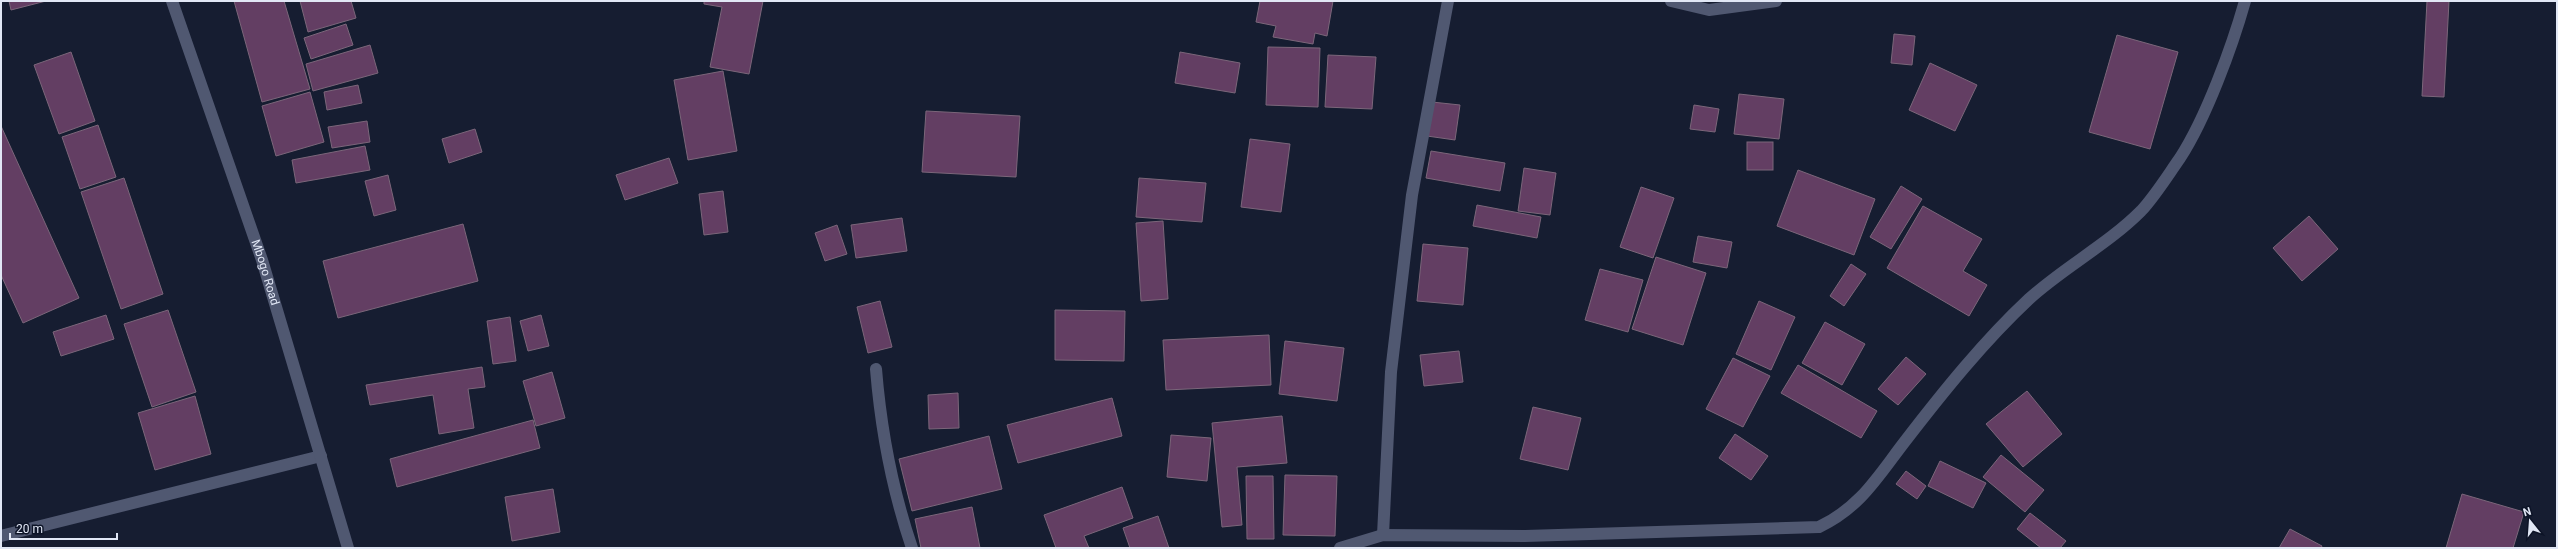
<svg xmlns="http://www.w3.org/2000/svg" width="2558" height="549" font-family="Roboto,sans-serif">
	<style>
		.building { fill: #633e63; stroke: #7b667a }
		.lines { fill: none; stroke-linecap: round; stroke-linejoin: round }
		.street { stroke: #505871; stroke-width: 12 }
		.secondary { stroke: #505871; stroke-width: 12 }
		.labels { text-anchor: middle; stroke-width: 4; stroke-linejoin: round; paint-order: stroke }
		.street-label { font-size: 12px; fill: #e1e7f5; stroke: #0d1427 }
	</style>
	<rect width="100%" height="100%" fill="#161d31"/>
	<g class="building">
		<polygon points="9,1 46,1 11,10"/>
		<polygon points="234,1 284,1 310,89 262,102"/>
		<polygon points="300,1 351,1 356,18 308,32"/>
		<polygon points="704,1 763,1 749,74 710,67 722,7 704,4"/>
		<polygon points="1260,1 1333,1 1327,36 1315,33 1313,44 1273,37 1276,26 1256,22"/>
		<polygon points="2427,1 2449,1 2444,97 2422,96"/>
		<polygon points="346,24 353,45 311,59 304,38"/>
		<polygon points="1894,34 1915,36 1912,65 1891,63"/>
		<polygon points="2117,35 2178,52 2150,149 2089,132"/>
		<polygon points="370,45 378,73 313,91 306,64"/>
		<polygon points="1268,47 1320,48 1318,107 1266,105"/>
		<polygon points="71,52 95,121 59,134 34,65"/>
		<polygon points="1180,52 1240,63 1235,93 1175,83"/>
		<polygon points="1328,55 1376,57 1372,109 1325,107"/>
		<polygon points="1930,63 1977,85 1955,131 1909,110"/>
		<polygon points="723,71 737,151 688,160 674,80"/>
		<polygon points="358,85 362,103 327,110 324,92"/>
		<polygon points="310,92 324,142 276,156 262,106"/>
		<polygon points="1739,94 1784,99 1779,139 1734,134"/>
		<polygon points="1432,102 1460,105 1455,140 1427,136"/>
		<polygon points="1694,105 1719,109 1715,132 1690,129"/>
		<polygon points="926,111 1020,116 1016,177 922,172"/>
		<polygon points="367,121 370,142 332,148 328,127"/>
		<polygon points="98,125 116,177 80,189 62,137"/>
		<polygon points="1,126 79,298 23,323 1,275"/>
		<polygon points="475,129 482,152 449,163 442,139"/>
		<polygon points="1250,139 1290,144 1281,212 1241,207"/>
		<rect x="1747" y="142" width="26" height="28"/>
		<polygon points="365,146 370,170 296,183 292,160"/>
		<polygon points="1431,151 1505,163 1500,191 1426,178"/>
		<polygon points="669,158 678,183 625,200 616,175"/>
		<polygon points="1524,168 1556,173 1550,215 1518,211"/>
		<polygon points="1798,170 1875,199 1854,255 1777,226"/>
		<polygon points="388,175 396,210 374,216 365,181"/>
		<polygon points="124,178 163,294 121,309 81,192"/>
		<polygon points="1139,178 1206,183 1202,222 1136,217"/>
		<polygon points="1901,186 1922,199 1891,249 1870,237"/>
		<polygon points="1641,187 1674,198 1653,258 1620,247"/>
		<polygon points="723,191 728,232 704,235 699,194"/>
		<polygon points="1477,205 1541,217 1537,238 1473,226"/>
		<polygon points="1923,206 1982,239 1963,271 1987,285 1969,316 1887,268"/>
		<polygon points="2309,216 2338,249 2302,281 2273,248"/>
		<polygon points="902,218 907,251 856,258 851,225"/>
		<polygon points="1163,221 1168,299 1141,301 1136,223"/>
		<polygon points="463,224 478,281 338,318 323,261"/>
		<polygon points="837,225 847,254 825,261 815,233"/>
		<polygon points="1698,236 1732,242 1727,268 1693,262"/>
		<polygon points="1423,244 1468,248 1463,305 1417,301"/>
		<polygon points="1656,257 1706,273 1683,345 1632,329"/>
		<polygon points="1851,264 1866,274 1844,306 1830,296"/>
		<polygon points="1600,269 1643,280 1628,332 1585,320"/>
		<polygon points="880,301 892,347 868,353 857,307"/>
		<polygon points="1759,301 1795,317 1771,370 1736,354"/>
		<polygon points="168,310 196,392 152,407 124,324"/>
		<polygon points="1055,310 1125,311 1124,361 1055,360"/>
		<polygon points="106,315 114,339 61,356 53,332"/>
		<polygon points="541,315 549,346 528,351 520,321"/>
		<polygon points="510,317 516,361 493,364 487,321"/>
		<polygon points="1825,322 1865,344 1842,385 1802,363"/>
		<polygon points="1269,335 1271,385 1166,390 1163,340"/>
		<polygon points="1285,341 1344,348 1337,401 1279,394"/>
		<polygon points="1459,351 1463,382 1424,386 1420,355"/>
		<polygon points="1906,357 1926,374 1898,405 1878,389"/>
		<polygon points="1733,358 1770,376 1743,427 1706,409"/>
		<polygon points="1798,365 1877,411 1861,438 1781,393"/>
		<polygon points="482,367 485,387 468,389 474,428 439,434 433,395 370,405 366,385"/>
		<polygon points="552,372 565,418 536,426 523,381"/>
		<polygon points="2027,391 2062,434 2023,467 1986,424"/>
		<polygon points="958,393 959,428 929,429 928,395"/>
		<polygon points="195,396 211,454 155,470 138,413"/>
		<polygon points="1112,398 1122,436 1018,463 1007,425"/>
		<polygon points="1533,407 1581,418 1568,470 1520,459"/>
		<polygon points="1282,416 1287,463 1237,467 1242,525 1222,527 1212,423"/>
		<polygon points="533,420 540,448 397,487 390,459"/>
		<polygon points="1735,434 1768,456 1751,480 1719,458"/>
		<polygon points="1171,435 1211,438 1207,481 1167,477"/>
		<polygon points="989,436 1002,489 912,511 899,459"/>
		<polygon points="2001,455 2044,490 2025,512 1983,477"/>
		<polygon points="1940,461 1986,483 1973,508 1928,486"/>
		<polygon points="1906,471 1926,486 1917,499 1896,484"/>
		<polygon points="1285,475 1337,476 1335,536 1283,535"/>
		<polygon points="1246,476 1273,476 1274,539 1247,539"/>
		<polygon points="1122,487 1133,518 1084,536 1089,548 1056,548 1044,515"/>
		<polygon points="553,489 560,532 512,541 505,497"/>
		<polygon points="2462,494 2524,512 2513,548 2446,548"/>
		<polygon points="972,507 980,548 921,548 915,519"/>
		<polygon points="2030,513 2066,541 2060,548 2041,548 2017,529"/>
		<polygon points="1158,516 1169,548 1130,548 1123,528"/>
		<polygon points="2290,529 2322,546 2321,548 2279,548"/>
	</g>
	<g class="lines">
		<g class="street">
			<polyline points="1671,1 1709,10 1776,1"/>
			<path d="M 876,369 C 881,431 892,489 912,548"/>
			<polyline points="1383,535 1391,372 1412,195 1448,1"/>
			<polyline points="1,536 321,456"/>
			<path d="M 1340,548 L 1383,535 L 1525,536 L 1819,527 C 1861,507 1878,476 1906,440 C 1943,392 1984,341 2029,299 C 2064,267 2107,245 2141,211 C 2155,196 2168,175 2180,158 C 2206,118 2232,47 2245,1"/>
		</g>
		<path class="secondary" id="s1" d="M 172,1 L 262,260 L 348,548"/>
	</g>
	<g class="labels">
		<g class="street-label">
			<text dy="4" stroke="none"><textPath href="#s1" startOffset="287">Mbogo Road</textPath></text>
		</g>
	</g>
	<rect width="2558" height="549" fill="none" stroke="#e1e7f5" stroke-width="4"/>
	<g transform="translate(2530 521) rotate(343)" stroke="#0d1427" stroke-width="3" paint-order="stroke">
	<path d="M0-3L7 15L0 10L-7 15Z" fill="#e1e7f5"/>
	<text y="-6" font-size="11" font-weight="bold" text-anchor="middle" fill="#e1e7f5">N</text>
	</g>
	<path d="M10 533v6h107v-6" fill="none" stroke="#e1e7f5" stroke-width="2"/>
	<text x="16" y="533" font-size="12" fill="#e1e7f5" stroke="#0d1427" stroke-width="3" paint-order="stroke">20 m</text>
</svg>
